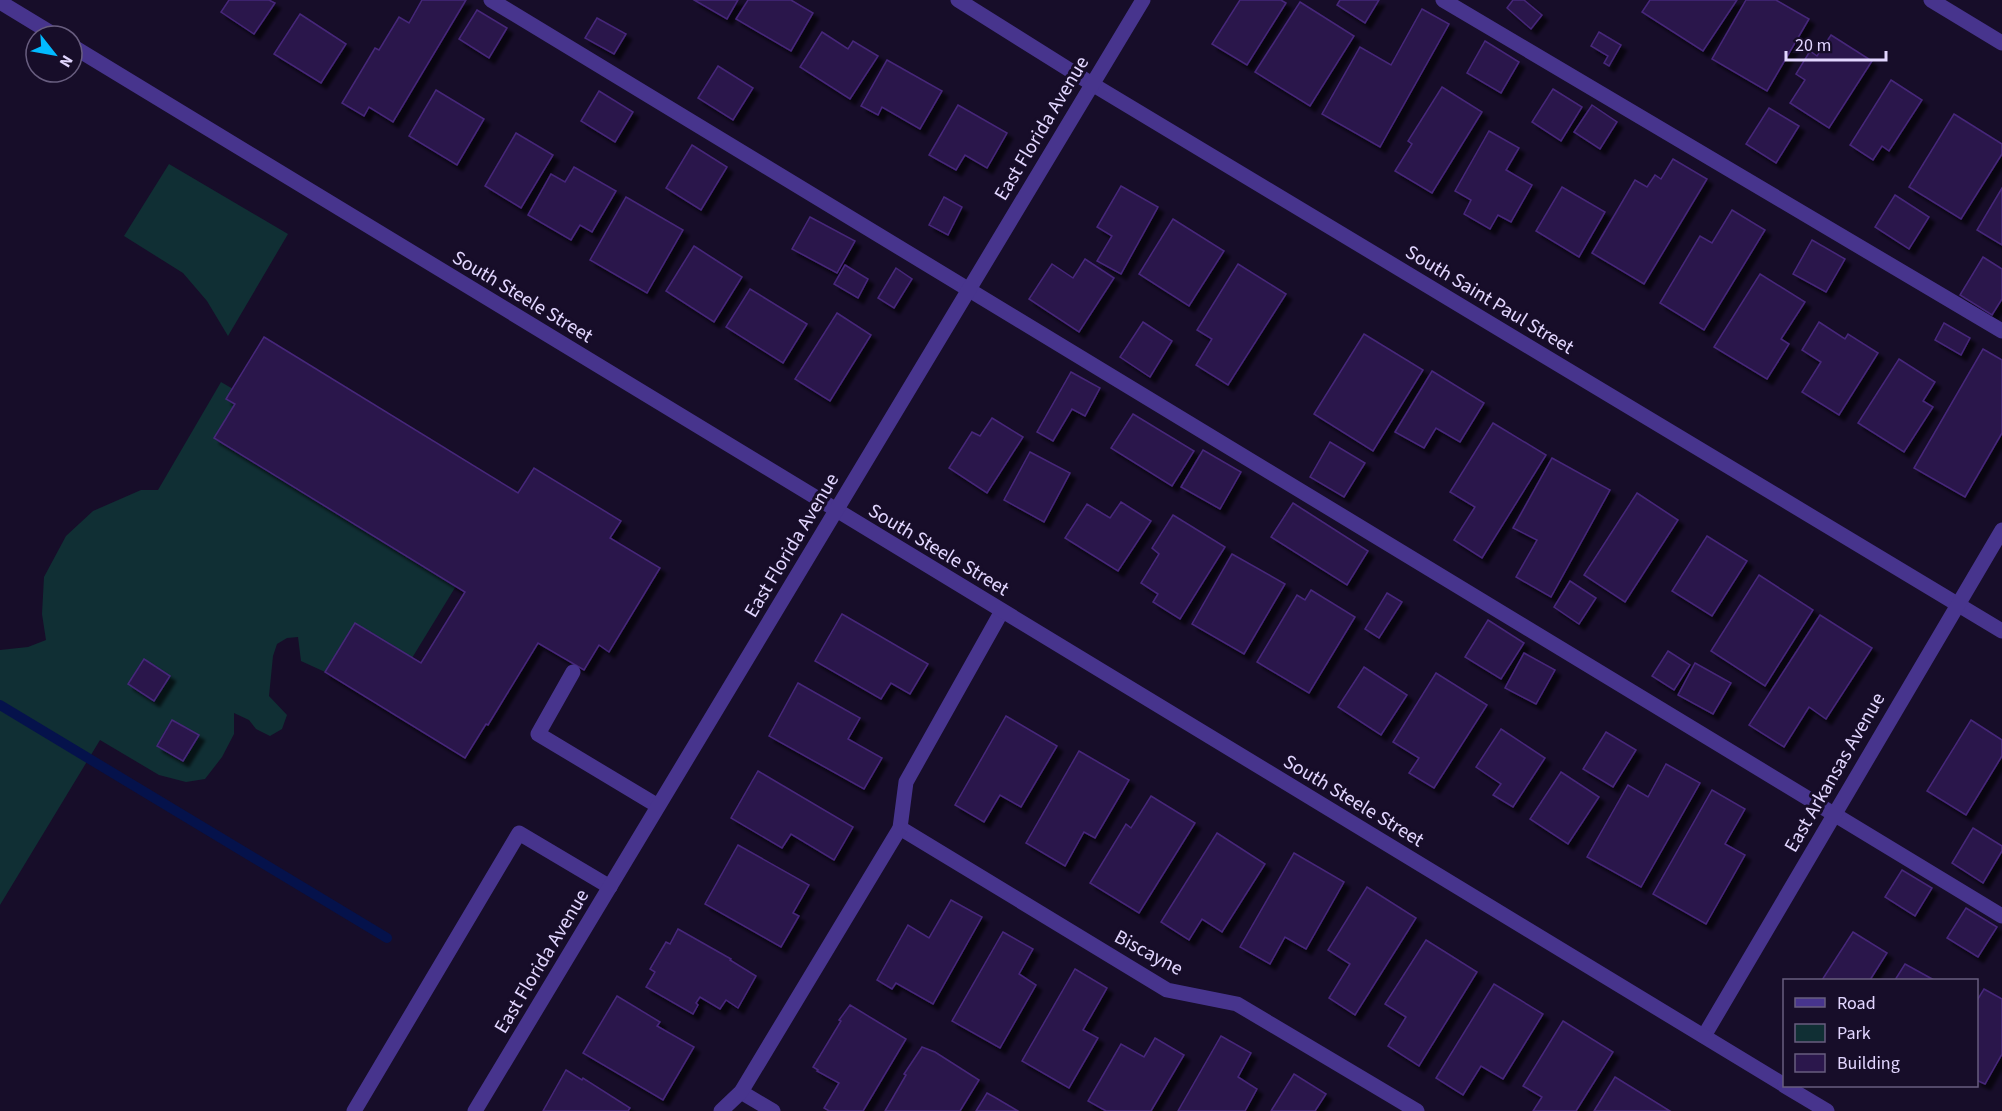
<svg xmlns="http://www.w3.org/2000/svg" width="2002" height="1111" font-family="'Source Sans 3',sans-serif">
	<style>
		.green { fill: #102f34 }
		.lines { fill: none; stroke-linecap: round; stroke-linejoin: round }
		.stream { stroke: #05124b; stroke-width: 10 }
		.building { fill: #2b174c; stroke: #46277a; stroke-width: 1.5; filter: url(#shadow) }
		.service { stroke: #47348d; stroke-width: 15 }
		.minor { stroke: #47348d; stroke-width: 15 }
		.tertiary { stroke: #47348d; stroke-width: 15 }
		.labels { text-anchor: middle; stroke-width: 6; stroke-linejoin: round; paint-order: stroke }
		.street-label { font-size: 20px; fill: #e2d6ff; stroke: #170d29 }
	</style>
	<defs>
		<filter id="shadow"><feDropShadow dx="5.5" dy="5.5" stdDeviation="1.5" flood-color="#0009"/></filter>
	</defs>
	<rect width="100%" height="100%" fill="#170d29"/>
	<g class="green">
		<polygon points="169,164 288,234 228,336 207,301 183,273 124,236"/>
		<polygon points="221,382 233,389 226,399 235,404 215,439 456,586 412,658 355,623 325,672 301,661 298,637 287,638 277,644 273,656 269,696 287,715 282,729 270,736 256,729 249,720 234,713 234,734 222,757 205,779 186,782 159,775 100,740 0,905 0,650 28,647 46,640 42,614 44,577 66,536 93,511 141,490 158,490"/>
	</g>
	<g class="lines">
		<polyline class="stream" points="0,705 387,938"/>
	</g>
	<g class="building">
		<polygon points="229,0 269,0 275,3 254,34 221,12"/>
		<polygon points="422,0 466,0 393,122 369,107 364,116 342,103 375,48 379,50 399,17 409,23"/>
		<polygon points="694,0 738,0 727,19"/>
		<polygon points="748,0 791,0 813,13 791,51 736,19"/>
		<polygon points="1240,0 1281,0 1286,3 1247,65 1212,44"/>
		<polygon points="1340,0 1379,0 1365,23 1337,5"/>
		<polygon points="1513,0 1524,0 1542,15 1531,29 1507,8"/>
		<polygon points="1650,0 1737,0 1703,51 1642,12"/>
		<polygon points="1746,0 1776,0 1809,19 1767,91 1712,59"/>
		<polygon points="1300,2 1354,36 1310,106 1255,72"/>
		<polygon points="1422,9 1449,24 1380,147 1322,114 1360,47 1391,65"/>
		<polygon points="477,10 507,28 489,58 459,39"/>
		<polygon points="300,14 346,44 321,83 274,54"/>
		<polygon points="597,18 626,34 614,54 585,38"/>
		<polygon points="822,32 848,49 853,41 878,56 850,99 800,67"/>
		<polygon points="1599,32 1621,45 1609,66 1604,63 1608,56 1591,46"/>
		<polygon points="1831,35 1872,61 1829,128 1790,103 1805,80 1796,74 1810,51 1817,56"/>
		<polygon points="1485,41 1519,62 1501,93 1467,73"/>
		<polygon points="887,60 942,91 920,129 882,107 878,115 861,106"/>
		<polygon points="718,66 753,88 733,120 698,98"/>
		<polygon points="1891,80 1922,100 1889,151 1882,146 1873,160 1850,145"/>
		<polygon points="1442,87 1482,112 1432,193 1395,171 1412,144 1408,141"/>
		<polygon points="1553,89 1582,107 1561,141 1532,122"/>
		<polygon points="436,90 484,119 457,165 409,136"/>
		<polygon points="599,91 633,112 615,142 581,121"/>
		<polygon points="958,105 1007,133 987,168 965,155 956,170 929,155"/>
		<polygon points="1592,105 1617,122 1600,149 1574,132"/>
		<polygon points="1769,108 1799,126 1776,163 1746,144"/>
		<polygon points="1954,114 2002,144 2002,154 1961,219 1909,187"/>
		<polygon points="1489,131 1519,148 1506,170 1532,185 1511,222 1498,215 1490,229 1464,214 1471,200 1455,191"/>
		<polygon points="516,133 553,155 521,208 485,186"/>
		<polygon points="692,145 727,167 701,210 666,188"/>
		<polygon points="1673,159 1707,179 1644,284 1592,253 1635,180 1647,187 1655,175 1661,179"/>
		<polygon points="574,167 616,191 592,232 580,225 571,240 528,215 551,174 565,182"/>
		<polygon points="1121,186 1158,207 1121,274 1097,261 1112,236 1097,227"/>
		<polygon points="1562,187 1605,212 1579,257 1536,231"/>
		<polygon points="2002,188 2002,245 1977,230"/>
		<polygon points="1895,195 1929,217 1909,249 1875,227"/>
		<polygon points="626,197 683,230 647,293 590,260"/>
		<polygon points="944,197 962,207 948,235 929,225"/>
		<polygon points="1732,210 1765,230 1704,330 1660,303 1700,236 1712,243"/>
		<polygon points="810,217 855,241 837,273 792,249"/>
		<polygon points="1173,219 1224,251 1189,306 1139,274"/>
		<polygon points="1812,240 1845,259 1826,292 1793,274"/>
		<polygon points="694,246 742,277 714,322 666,291"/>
		<polygon points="1983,257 2002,269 2002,299 1992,315 1960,295"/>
		<polygon points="1085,259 1114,278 1079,332 1029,299 1052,264 1073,278"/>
		<polygon points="1238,264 1286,294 1228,385 1196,365 1212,339 1197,330"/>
		<polygon points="845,265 868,279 858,298 834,284"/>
		<polygon points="896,268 912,279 894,308 878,298"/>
		<polygon points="1760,274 1805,302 1781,339 1789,344 1767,379 1714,347"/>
		<polygon points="750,289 807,324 783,363 726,327"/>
		<polygon points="837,313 871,335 830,401 795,379"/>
		<polygon points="1143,322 1172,341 1150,377 1120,357"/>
		<polygon points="1819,322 1845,339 1848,334 1878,353 1839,415 1802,392 1821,362 1802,350"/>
		<polygon points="1944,323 1970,338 1961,355 1935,340"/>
		<polygon points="1364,334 1423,370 1373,451 1314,414"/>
		<polygon points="264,337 518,493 534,468 621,521 610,538 660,568 609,652 599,645 584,670 538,643 488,725 486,724 465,758 325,672 355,623 421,663 465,592 214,438 235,404 226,399"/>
		<polygon points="1983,349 2002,360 2002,433 1965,497 1914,468"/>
		<polygon points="1899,359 1935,382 1923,401 1933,407 1904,452 1858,423"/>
		<polygon points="1432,371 1484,403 1460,442 1436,428 1424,448 1395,432"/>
		<polygon points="1071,372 1100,388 1085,416 1072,409 1053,441 1037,432"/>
		<polygon points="1133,414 1194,451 1172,486 1111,448"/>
		<polygon points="992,418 1023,437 987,493 949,468 972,432 980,436"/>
		<polygon points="1493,423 1546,455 1482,558 1454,540 1475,507 1450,492"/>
		<polygon points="1330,442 1365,463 1344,497 1310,477"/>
		<polygon points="1203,450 1241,472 1220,509 1181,487"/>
		<polygon points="1030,452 1070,473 1044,522 1004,500"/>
		<polygon points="1552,458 1610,490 1551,597 1516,577 1537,540 1513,528"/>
		<polygon points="1637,493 1678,520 1625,602 1584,575"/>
		<polygon points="1121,502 1151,521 1118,571 1065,538 1087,504 1110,518"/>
		<polygon points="1293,503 1368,551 1347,585 1271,537"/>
		<polygon points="1173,515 1225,547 1180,619 1153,602 1158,594 1141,583 1159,554 1152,548"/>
		<polygon points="1707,536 1747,561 1712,616 1672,591"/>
		<polygon points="1232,554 1285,584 1244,654 1192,624"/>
		<polygon points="1759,575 1813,610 1765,686 1711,651"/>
		<polygon points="1570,581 1596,598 1579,624 1554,607"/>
		<polygon points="1311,590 1355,617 1309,693 1257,662 1297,595 1305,600"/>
		<polygon points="1387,593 1402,602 1379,638 1365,629"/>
		<polygon points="842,614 928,664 910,694 891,683 881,699 815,661"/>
		<polygon points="1820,615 1872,648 1826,719 1809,707 1784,747 1749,725"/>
		<polygon points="1488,620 1524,643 1501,679 1465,657"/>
		<polygon points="1668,651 1690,665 1674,690 1652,676"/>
		<polygon points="1524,653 1555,670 1536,704 1505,688"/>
		<polygon points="144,659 170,676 154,701 128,684"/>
		<polygon points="1695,663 1731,683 1713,714 1678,695"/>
		<polygon points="1364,667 1407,695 1381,735 1338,707"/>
		<polygon points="1436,673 1487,705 1434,788 1409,773 1419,758 1393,742"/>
		<polygon points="798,683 860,718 848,739 882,758 864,789 769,736"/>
		<polygon points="1006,716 1057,746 1021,807 1000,795 984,822 955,805"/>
		<polygon points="172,720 199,735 183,761 157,746"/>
		<polygon points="1971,720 2002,740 2002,756 1966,815 1927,791"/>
		<polygon points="1501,729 1545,758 1513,807 1493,795 1501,784 1476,767"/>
		<polygon points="1606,732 1636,750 1613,787 1583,769"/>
		<polygon points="1079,751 1129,780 1095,838 1084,832 1065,866 1026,843"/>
		<polygon points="1666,764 1700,783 1641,887 1587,857 1628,785 1648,797"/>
		<polygon points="758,771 853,827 834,860 791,834 782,848 731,818"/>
		<polygon points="1561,772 1599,797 1568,844 1530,819"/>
		<polygon points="1712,790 1745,809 1725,844 1745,855 1706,924 1653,894"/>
		<polygon points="1151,796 1195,823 1139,913 1090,883 1126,824 1131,828"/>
		<polygon points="1973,828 2002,846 2002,851 1983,883 1952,863"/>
		<polygon points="1217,833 1265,864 1222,932 1202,919 1189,940 1161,922"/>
		<polygon points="738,845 809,885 793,913 799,916 781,947 705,904"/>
		<polygon points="1294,853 1344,882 1306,949 1285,937 1270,964 1240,947"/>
		<polygon points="1902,870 1932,888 1915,916 1885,897"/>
		<polygon points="1367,887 1416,918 1355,1015 1329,998 1350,964 1328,950"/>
		<polygon points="951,900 982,917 933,1004 896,983 892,989 877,980 908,925 929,938"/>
		<polygon points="1966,908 1997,927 1978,957 1947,938"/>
		<polygon points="678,929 731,959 730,960 756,976 738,1008 726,1000 720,1009 700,997 696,1003 698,1005 693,1014 646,987 655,972 650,969 666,942 670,944"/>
		<polygon points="1003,932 1033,949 1019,974 1036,985 1000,1048 952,1021"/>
		<polygon points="1853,932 1887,953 1870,980 1822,980"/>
		<polygon points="1426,940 1477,972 1419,1066 1388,1046 1406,1017 1385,1004"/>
		<polygon points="1905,964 1934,980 1895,980"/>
		<polygon points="1075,969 1107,988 1083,1030 1098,1038 1069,1088 1022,1061"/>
		<polygon points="1494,984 1543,1014 1503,1079 1481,1066 1463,1095 1436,1078"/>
		<polygon points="1984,989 2002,999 2002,1054 1985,1084 1976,1080 1976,1002"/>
		<polygon points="617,996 660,1022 657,1026 694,1047 663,1100 583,1053"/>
		<polygon points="850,1005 906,1039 863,1111 829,1111 824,1108 839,1083 817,1071 818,1070 813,1067 841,1021 839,1020"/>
		<polygon points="1563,1021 1613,1052 1576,1111 1533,1111 1542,1097 1523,1086"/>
		<polygon points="1221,1036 1251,1053 1238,1077 1257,1089 1245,1111 1178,1111"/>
		<polygon points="1155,1038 1184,1055 1151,1111 1106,1111 1088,1101 1121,1044 1144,1057"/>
		<polygon points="922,1047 935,1052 979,1080 960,1111 885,1111 906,1075 904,1074"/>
		<polygon points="566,1070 582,1080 583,1078 630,1108 628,1111 543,1111"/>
		<polygon points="1294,1074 1326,1094 1315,1111 1271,1111"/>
		<polygon points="1615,1077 1670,1111 1594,1111"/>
		<polygon points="987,1093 996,1098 1018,1111 976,1111"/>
	</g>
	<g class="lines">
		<g class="service">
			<polyline points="491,0 2002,916"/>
			<polyline points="1443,0 2002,331"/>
			<polyline points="573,672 538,734 658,806"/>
			<polyline points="354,1111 519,833 610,887"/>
		</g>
		<g class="minor">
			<polyline points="958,0 1092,84 2002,631"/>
			<polyline points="1931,0 2002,43"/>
			<polyline points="900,828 1167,990 1237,1004 1417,1111"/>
			<polyline points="1704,1036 2002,530"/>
			<polyline points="741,1092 773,1111"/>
			<polyline points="721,1111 741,1092 900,828 906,782 1002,611"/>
		</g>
		<g class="tertiary">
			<polyline points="0,2 56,36"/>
			<polyline points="72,46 1784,1085"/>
			<polyline points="1785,1086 1827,1111"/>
			<polyline points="475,1111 1143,0"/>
		</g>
	</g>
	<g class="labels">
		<g class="street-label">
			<text transform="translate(1041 128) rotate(-59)" y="7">East Florida Avenue</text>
			<text transform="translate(523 296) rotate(31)" y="7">South Steele Street</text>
			<text transform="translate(1490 299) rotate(31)" y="7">South Saint Paul Street</text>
			<text transform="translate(791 545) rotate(-59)" y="7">East Florida Avenue</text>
			<text transform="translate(939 549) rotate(31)" y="7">South Steele Street</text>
			<text transform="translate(1834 772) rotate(-60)" y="7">East Arkansas Avenue</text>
			<text transform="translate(1354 800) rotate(31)" y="7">South Steele Street</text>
			<text transform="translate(1149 952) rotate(28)" y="7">Biscayne</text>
			<text transform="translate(541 961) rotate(-59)" y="7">East Florida Avenue</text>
		</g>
	</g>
	<rect x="1783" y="979" width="195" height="108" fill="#170d29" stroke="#685d7f" stroke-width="1.5"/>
	<rect x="1795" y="998" width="30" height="9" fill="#47348d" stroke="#685d7f" stroke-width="1.5"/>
	<text x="1837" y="1009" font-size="18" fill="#e2d6ff">Road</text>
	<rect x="1795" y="1024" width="30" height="18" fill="#102f34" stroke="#685d7f" stroke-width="1.5"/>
	<text x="1837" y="1039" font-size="18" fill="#e2d6ff">Park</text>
	<rect x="1795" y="1054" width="30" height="18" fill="#2b174c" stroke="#685d7f" stroke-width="1.5"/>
	<text x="1837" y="1069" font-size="18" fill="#e2d6ff">Building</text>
	<g transform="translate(54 54) rotate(121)"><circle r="28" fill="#170d29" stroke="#685d7f" stroke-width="1.5"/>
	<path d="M0-4.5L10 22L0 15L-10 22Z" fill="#02baff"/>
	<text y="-9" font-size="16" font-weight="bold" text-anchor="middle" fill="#e2d6ff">N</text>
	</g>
	<path d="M1786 51v9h100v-9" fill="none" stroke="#e2d6ff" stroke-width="3"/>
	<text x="1795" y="51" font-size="18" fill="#e2d6ff" stroke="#170d29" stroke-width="4.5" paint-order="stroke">20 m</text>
</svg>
